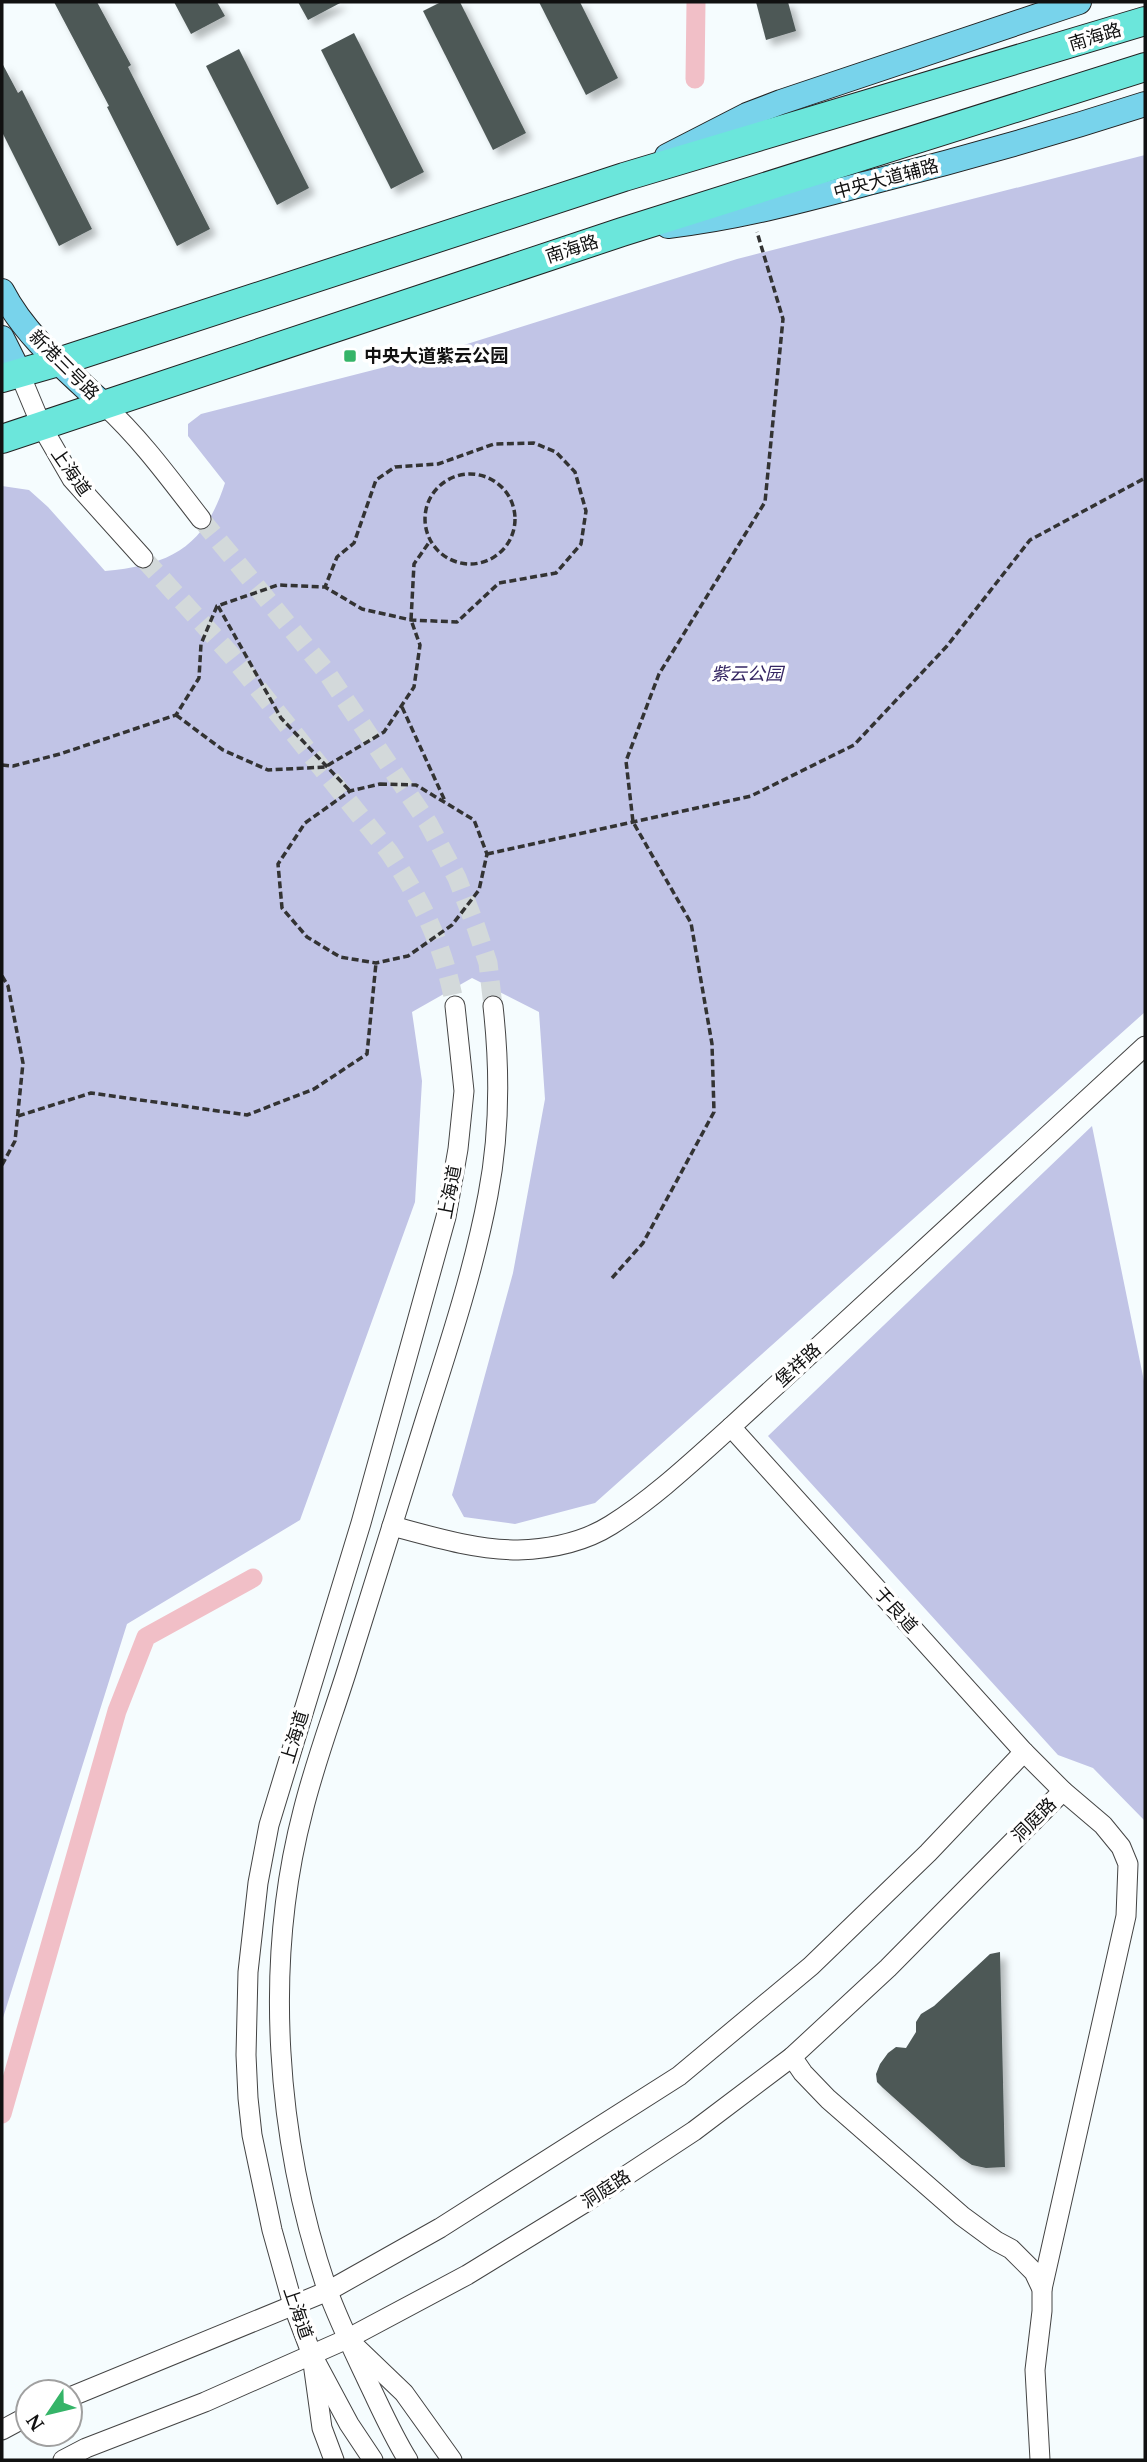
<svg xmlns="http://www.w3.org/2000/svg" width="1147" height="2462" font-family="'Noto Serif','Noto Sans SC',serif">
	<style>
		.green { fill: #c1c4e6 }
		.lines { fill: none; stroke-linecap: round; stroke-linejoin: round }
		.canal { stroke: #f1bfc7; stroke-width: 19 }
		.building { fill: #4e5857; filter: url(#shadow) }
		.minor-tunnel { stroke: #d3d9da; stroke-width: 19; stroke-dasharray: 19 10; stroke-linecap: butt }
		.minor-casing { stroke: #444; stroke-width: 21 }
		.major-casing { stroke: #222; stroke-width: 26 }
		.highway-casing { stroke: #222; stroke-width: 30 }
		.path { stroke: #333; stroke-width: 3.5; stroke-dasharray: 7 3.5; stroke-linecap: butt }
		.minor { stroke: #fff; stroke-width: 19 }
		.major { stroke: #78d3eb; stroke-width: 24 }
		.highway { stroke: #6be6db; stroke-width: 28 }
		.poi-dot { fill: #35b468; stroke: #fff; stroke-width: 2.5 }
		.labels { text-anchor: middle; stroke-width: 7; stroke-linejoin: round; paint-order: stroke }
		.street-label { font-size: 18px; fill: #111; stroke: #fff }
		.poi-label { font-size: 18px; font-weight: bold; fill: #111; stroke: #fff; text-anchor: start }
		.park-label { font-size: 18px; font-style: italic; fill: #352663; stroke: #fff }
	</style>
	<defs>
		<filter id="shadow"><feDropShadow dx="6" dy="6" stdDeviation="3.5" flood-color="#0004"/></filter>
	</defs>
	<rect width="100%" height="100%" fill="#f5fcfe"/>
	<g class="green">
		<path d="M 1145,155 L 1145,1012 L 595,1503 L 515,1524 L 464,1517 L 452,1495 L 513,1273 L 545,1099 L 539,1012 L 472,978 L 412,1012 L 422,1081 L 415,1202 L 300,1520 L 127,1624 L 2,2021 L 2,486 L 29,490 L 48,507 L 105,571 C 170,565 204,548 225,483 L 188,436 L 188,424 L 201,414 L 432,355 L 737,259 Z"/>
		<polygon points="1092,1126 1145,1386 1145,1821 1093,1768 1058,1755 768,1436"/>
	</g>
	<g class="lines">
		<g class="canal">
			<polyline points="695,79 696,2"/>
			<polyline points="2,2114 117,1711 146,1637 253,1578"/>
		</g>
	</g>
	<g class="building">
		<polygon points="54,2 97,2 131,65 128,67 210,229 177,246 107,107 109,106"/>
		<polygon points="174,2 217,2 225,16 191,34"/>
		<polygon points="298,2 342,2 308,20"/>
		<polygon points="441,2 460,2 526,133 493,150 423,11"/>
		<polygon points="539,2 580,2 618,78 586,95"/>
		<polygon points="756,2 788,2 796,31 766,40"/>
		<polygon points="354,33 424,172 391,189 321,50"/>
		<polygon points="239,49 309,188 277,205 206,66"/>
		<polygon points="2,63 18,93 22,90 92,229 59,246 2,132"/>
		<polygon points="1000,1952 1005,2167 986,2168 972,2165 961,2158 883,2088 877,2082 876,2074 880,2064 888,2053 896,2047 906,2048 916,2032 916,2022 921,2014 934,2006 990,1954"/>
	</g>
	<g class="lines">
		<g class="minor-tunnel">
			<polyline points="201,519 325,670 428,823 457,878 476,927 488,963 493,1006"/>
			<path d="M 143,558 L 231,655 L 389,852 C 424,905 443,944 455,1006"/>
		</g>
		<defs>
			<g id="minor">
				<polyline points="19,372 42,427 72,479 143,558"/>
				<path d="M 104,405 C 141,439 170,479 201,519"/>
				<polyline points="731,1427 1024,1752 1063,1791 1103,1825 1121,1847 1128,1864 1126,1916 1042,2289"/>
				<path d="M 392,1526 C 433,1537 476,1550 518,1550 C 549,1549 584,1542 611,1525 C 654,1498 693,1461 731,1427 L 1145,1046"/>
				<polyline points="792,2057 803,2073 828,2099 962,2216 996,2241 1011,2249 1034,2272 1042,2289 1042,2311 1035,2370 1040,2460"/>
				<polyline points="356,2347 404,2393 452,2460"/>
				<polyline points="313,2363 322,2428 334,2460"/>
				<polyline points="70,2397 328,2291 440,2228 679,2076 811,1966 928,1853 1024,1752"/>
				<polyline points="2,2430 28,2416"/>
				<polyline points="63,2460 86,2448 205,2402 347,2339 467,2275 586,2202 694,2131 792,2057 888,1968 1063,1791"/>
				<polyline points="373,2460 349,2424 312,2355 293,2305 272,2230 252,2135 248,2098 246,2055 248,1972 258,1883 269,1825 361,1523 446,1217 458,1149 464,1091 455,1006"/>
				<path d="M 408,2460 C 393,2436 382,2411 370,2386 C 355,2354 339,2322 327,2289 C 276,2140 263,1964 303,1811 C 315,1762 333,1715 348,1667 C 374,1582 401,1498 427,1414 C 450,1342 474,1269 488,1195 C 500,1133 500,1069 493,1006"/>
			</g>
			<g id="major">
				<polyline points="667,156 747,115 781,102 1079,2"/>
				<path d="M 668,226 C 738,218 804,200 872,182 C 964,159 1055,133 1145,104"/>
				<path d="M 2,291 C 25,336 67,370 104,405"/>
				<polyline points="2,338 19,372"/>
			</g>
			<g id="highway">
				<polyline points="2,378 58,362 624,177 1145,21"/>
				<polyline points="2,439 622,232 1145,67"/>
			</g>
		</defs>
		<use href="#minor" class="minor-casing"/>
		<use href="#major" class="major-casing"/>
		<use href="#highway" class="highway-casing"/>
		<g class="path">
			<circle cx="470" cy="519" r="45"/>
			<polyline points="218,606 281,718 350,791"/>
			<polyline points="402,707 445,801"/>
			<polyline points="176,715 223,750 268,770 325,767 384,732 414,687 420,645 411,620 414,564 430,541"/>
			<polyline points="2,765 13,766 60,754 176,715 199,678 201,644 217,606 278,585 325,587 362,609 411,620 457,622 499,583 556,573 581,544 586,511 575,472 556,452 534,443 494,444 438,464 395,467 376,480 354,543 337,557 325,587"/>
			<polygon points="380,784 416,785 474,820 487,854 479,890 452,925 408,956 376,963 340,957 307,937 282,908 278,864 305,823 350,791"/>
			<polyline points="487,854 751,796 854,745 947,646 1030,540 1145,478"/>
			<polyline points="2,976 8,986 23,1063 15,1141 2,1165"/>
			<polyline points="18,1116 91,1093 247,1115 314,1089 367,1054 376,963"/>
			<polyline points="612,1278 643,1243 714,1112 712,1044 691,923 633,822 626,761 659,674 765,502 783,319 757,232"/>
		</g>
		<use href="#minor" class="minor"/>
		<use href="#major" class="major"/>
		<use href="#highway" class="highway"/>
	</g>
	<rect class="poi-dot" x="343" y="349" width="14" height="14" rx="3.5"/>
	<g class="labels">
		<g class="street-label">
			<text transform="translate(1095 37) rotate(-17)" y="6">南海路</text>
			<text transform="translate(886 179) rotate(-15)" y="6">中央大道辅路</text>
			<text transform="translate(572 249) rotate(-18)" y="6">南海路</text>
			<text transform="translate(64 365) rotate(45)" y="6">新港三号路</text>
			<text transform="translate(71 472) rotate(55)" y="6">上海道</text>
			<text transform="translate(450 1192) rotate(-79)" y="6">上海道</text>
			<text transform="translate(798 1365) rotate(-43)" y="6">堡祥路</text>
			<text transform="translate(896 1610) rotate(48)" y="6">于良道</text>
			<text transform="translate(295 1737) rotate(-73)" y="6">上海道</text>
			<text transform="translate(1034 1820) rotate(-45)" y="6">洞庭路</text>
			<text transform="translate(606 2189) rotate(-33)" y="6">洞庭路</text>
			<text transform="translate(298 2313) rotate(71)" y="6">上海道</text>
		</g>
		<g class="poi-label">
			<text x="364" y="362">中央大道紫云公园</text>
		</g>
		<g class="park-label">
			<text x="747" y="680">紫云公园</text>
		</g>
	</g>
	<rect width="1147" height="2462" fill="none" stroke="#111111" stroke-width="7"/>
	<g transform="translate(49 2413) rotate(235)"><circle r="33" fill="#ffffff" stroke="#a0a0a0" stroke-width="2"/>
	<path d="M0-5L12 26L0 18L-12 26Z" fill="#35b468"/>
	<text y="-10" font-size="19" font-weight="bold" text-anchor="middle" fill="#111111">N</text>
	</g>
</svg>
